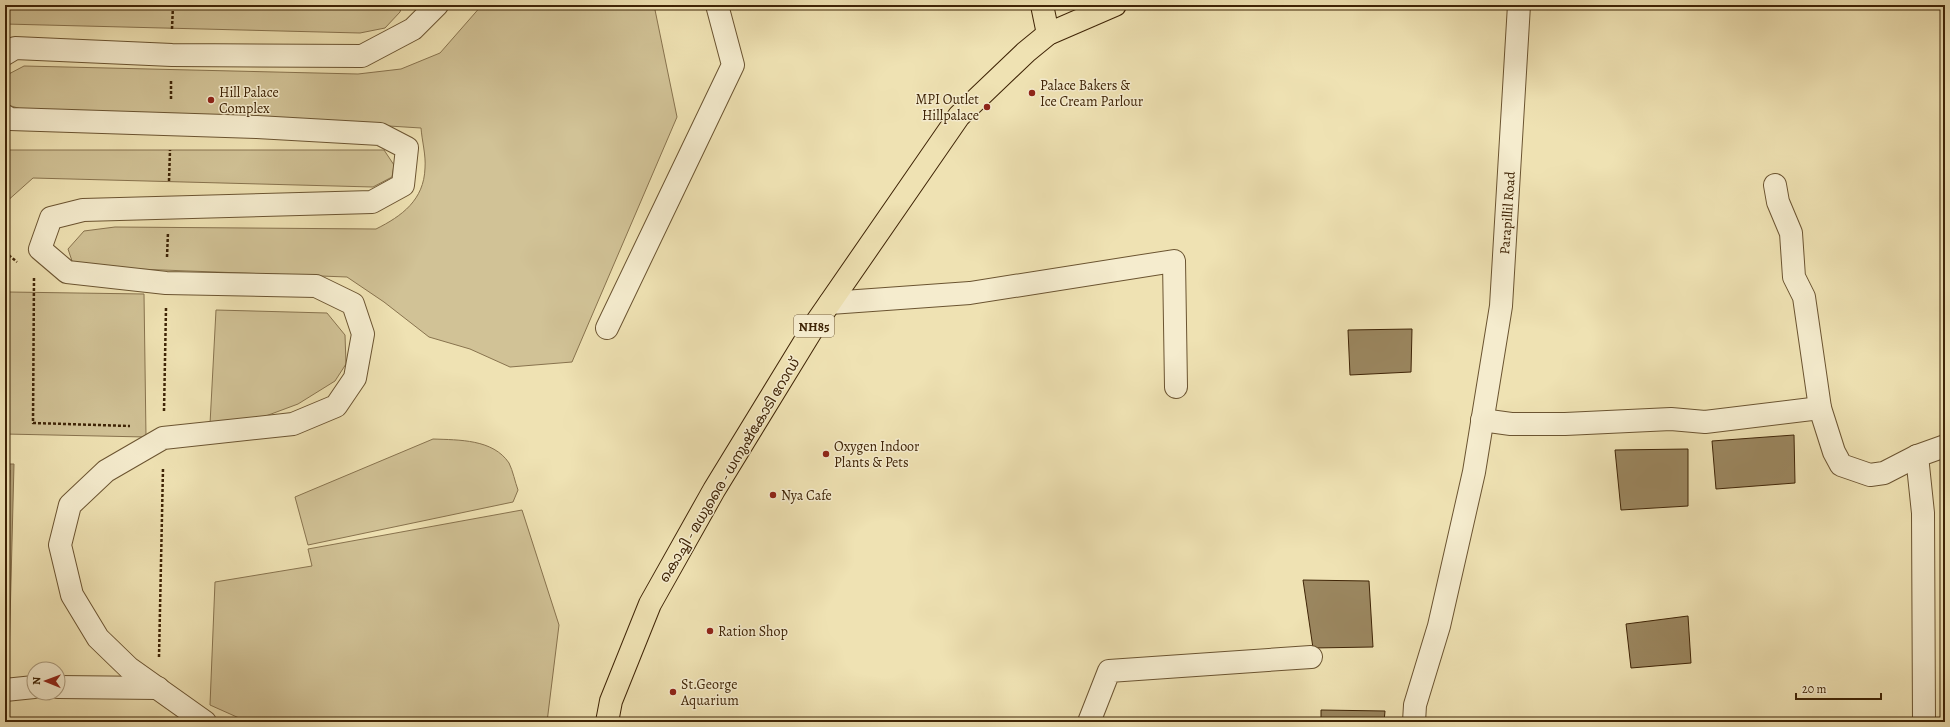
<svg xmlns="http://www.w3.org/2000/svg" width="1950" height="727" font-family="Alegreya,'Noto Sans Malayalam',serif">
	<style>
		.green { fill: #d1c296; stroke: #88734e }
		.water { fill: #b3a178; stroke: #856f4a }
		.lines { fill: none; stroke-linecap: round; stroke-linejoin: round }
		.shore { stroke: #79623f; stroke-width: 1 }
		.building { fill: #9b8760; stroke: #3f2406 }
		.minor-casing { stroke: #6b5431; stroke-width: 24 }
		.major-casing { stroke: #3f2406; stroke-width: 24 }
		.highway-casing { stroke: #3f2406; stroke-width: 24 }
		.path { stroke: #3f2406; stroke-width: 2.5; stroke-dasharray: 3 2; stroke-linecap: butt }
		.minor { stroke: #f5ecce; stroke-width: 22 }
		.major { stroke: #efe2b3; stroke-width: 22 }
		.highway { stroke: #efe2b3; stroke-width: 22 }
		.poi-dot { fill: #8f2418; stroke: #f5ecce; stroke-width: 1.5 }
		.labels { text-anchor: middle; stroke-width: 3; stroke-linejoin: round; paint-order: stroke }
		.shield { fill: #f5ecce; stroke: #766042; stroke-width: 1 }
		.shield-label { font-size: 13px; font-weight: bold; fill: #3f2406 }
		.poi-label { font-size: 14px; fill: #3f2406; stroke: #f5ecce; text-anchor: start }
		.street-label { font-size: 14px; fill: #3f2406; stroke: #f5ecce }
	</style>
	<rect width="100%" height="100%" fill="#efe2b3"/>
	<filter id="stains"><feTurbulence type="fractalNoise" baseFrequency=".005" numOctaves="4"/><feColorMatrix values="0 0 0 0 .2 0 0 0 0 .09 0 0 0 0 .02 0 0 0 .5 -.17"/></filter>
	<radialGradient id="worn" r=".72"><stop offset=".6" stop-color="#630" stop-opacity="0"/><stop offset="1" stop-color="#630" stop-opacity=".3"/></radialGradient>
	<g class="green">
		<polygon points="5,5 402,5 400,12 385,28 360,33 5,24"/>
		<path d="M 482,5 L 654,5 L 677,117 L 572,362 L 510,367 L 470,349 L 429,337 L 384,302 L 347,277 L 83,267 L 72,261 L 68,249 L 84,231 L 115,227 L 376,229 C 402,216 424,200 425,168 C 426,155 422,141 421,128 L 260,118 L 21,109 L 8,105 L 5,102 L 5,76 L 24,66 L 358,74 L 401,69 L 440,53 Z"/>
		<polygon points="5,150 384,150 394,165 392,177 373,187 33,178 5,203"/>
		<polygon points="5,287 9,292 144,294 146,437 5,434"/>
		<polygon points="216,310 327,313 345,335 346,364 335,381 298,404 247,423 210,424"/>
		<path d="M 433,439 C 459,440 493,439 509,463 C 513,471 515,482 518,490 L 513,502 L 308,545 L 295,497 Z"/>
		<polygon points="522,510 559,625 547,722 248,722 210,705 215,582 312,566 308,549"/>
	</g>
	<polygon class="water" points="5,464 14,464 9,660 5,660"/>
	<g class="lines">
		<polyline class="shore" points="5,468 10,470 5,645"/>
	</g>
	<g class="building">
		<polygon points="1412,329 1411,372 1350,375 1348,330"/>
		<polygon points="1794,435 1795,483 1716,489 1712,441"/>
		<polygon points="1688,449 1688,506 1621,510 1615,450"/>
		<polygon points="1303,580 1369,581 1373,647 1313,648"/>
		<polygon points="1688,616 1691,663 1631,668 1626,624"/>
		<polygon points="1321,710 1385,711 1384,722 1321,722"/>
	</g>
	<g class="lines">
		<defs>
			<g id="minor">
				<polyline points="5,54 15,48 172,55 362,56 413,29 437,5"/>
				<polyline points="5,116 10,119 257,127 380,134 407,148 403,185 372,202 83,210 51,218 40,249 67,272 166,283 316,286 353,304 363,334 355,378 336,406 293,424 163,438 106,471 70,505 60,545 72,595 98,638 129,668 205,722"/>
				<polyline points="1775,185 1778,202 1791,233 1794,277 1804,297 1820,408 1834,452 1841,465 1870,475 1884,473 1917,456 1945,446"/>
				<polyline points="830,303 970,293 1174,261 1176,387"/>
				<polyline points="607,328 733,65 717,5"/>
				<polyline points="1482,420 1511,424 1565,424 1671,419 1705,422 1820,408"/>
				<polyline points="1917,456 1923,513 1924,722"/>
				<polyline points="58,687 158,688"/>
				<polyline points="5,690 34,687"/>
				<polyline points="1089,722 1109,671 1311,657"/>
				<polyline points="1414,722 1415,705 1439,626 1474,472 1501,306 1519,5"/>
			</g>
			<polyline id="major" points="1042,5 1048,34"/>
			<polyline id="highway" points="607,722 611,701 650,604 714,490 818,320 959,116 1026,52 1048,34 1115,5"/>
		</defs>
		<use href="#minor" class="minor-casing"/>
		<use href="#major" class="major-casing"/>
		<use href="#highway" class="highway-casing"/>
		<g class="path">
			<polyline points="172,29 173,5"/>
			<polyline points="171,99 171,80"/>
			<polyline points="169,181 170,150"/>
			<polyline points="5,252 17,262"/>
			<polyline points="167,257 168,232"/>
			<polyline points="34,278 33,423 130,426"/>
			<polyline points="164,411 166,308"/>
			<polyline points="159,657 163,468"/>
		</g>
		<use href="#minor" class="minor"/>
		<use href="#major" class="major"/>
		<use href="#highway" class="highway"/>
	</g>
	<g class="poi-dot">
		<circle cx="1032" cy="93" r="4"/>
		<circle cx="211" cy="100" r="4"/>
		<circle cx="987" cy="107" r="4"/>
		<circle cx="826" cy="454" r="4"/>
		<circle cx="773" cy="495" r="4"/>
		<circle cx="710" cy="631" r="4"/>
		<circle cx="673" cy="692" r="4"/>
	</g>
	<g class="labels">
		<rect class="shield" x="794" y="315" width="40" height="22" rx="3"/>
		<g class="shield-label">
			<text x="814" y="331">NH85</text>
		</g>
		<g class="poi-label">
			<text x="1040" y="90">Palace Bakers &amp;<tspan x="1040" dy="16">Ice Cream Parlour</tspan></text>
			<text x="219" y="97">Hill Palace<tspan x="219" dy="16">Complex</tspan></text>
			<text x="979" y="104" text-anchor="end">MPI Outlet<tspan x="979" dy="16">Hillpalace</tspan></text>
			<text x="834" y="451">Oxygen Indoor<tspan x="834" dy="16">Plants &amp; Pets</tspan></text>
			<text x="781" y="500">Nya Cafe</text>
			<text x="718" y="636">Ration Shop</text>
			<text x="681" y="689">St.George<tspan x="681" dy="16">Aquarium</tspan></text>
		</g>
		<g class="street-label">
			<text transform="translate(1507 213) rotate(-86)" y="5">Parapillil Road</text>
			<text transform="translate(729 470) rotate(-59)" y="5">കൊച്ചി - മധുരൈ - ധനുഷ്‌കോടി റോഡ്</text>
		</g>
	</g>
	<rect width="1950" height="727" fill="none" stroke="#efe2b3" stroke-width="20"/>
	<rect x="6" y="6" width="1938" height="715" fill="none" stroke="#3f2406" stroke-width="2"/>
	<rect x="10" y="10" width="1930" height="707" fill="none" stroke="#3f2406"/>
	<g transform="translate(46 681) rotate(271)"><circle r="19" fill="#f5ecce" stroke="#ac9c7e"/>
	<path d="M0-3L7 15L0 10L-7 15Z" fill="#8f2418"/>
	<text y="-6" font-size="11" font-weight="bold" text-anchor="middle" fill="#3f2406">N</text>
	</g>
	<path d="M1796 693v6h85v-6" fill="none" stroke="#3f2406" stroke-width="2"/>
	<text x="1802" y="693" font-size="12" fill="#3f2406" stroke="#f5ecce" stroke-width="3" paint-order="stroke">20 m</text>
	<rect width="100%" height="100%" filter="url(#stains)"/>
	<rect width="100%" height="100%" fill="url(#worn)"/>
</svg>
